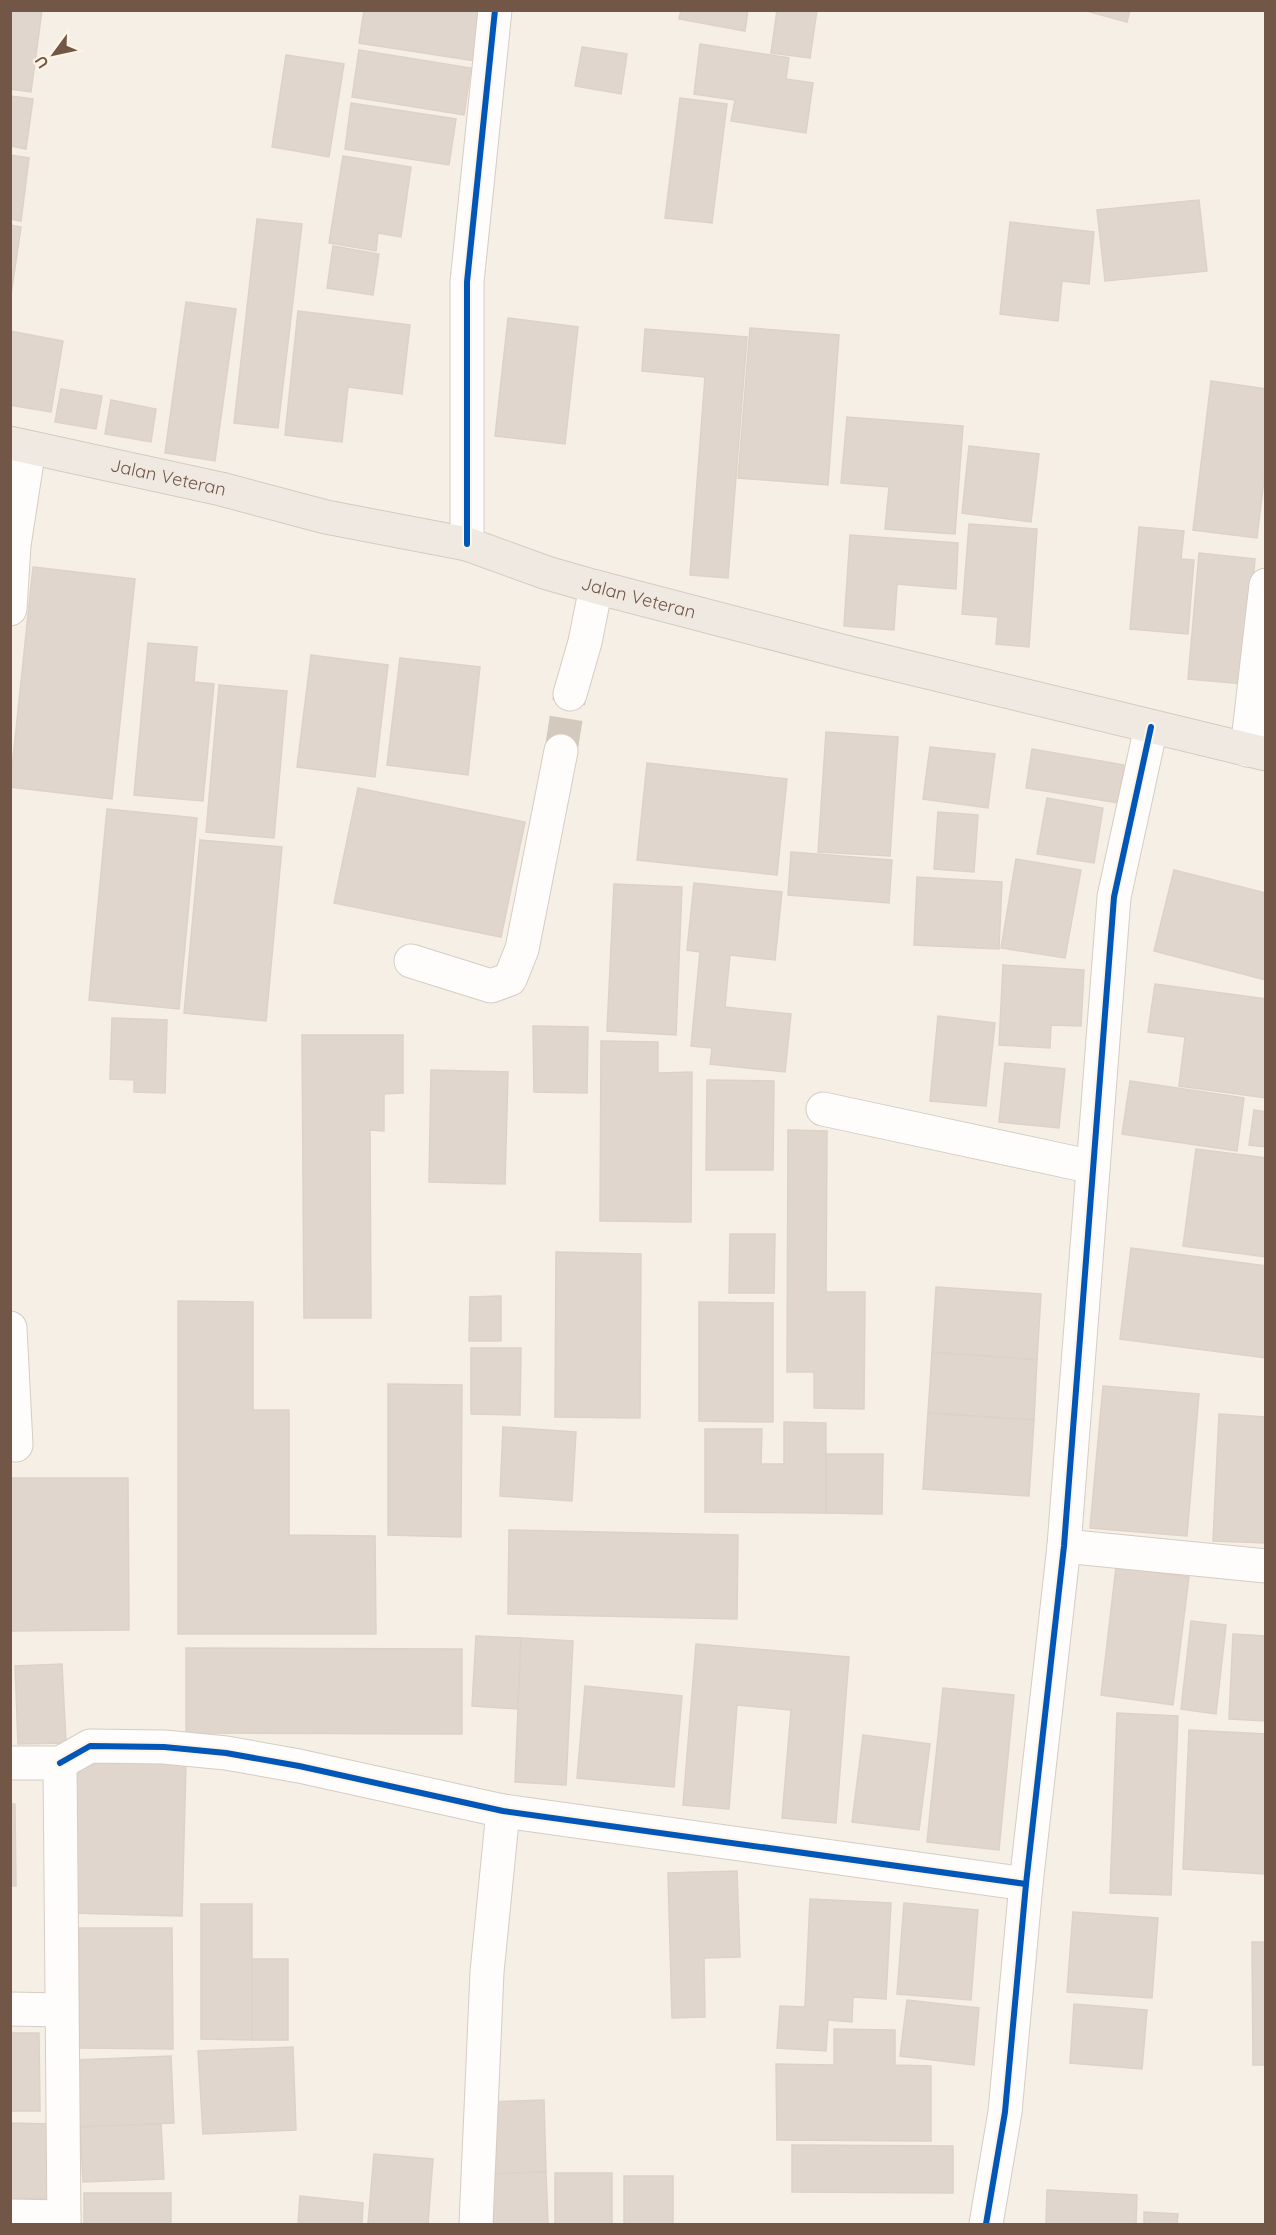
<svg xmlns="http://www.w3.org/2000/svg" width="1276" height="2235" font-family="Quicksand,sans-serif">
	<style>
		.building { fill: #e1d6cd; stroke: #ded2c7; stroke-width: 1.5 }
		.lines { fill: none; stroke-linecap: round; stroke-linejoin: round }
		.minor-tunnel { stroke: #d4c9bd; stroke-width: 33; stroke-dasharray: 33 16; stroke-linecap: butt }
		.minor-casing { stroke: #d6ccc3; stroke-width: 35 }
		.trunk-casing { stroke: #d4cbc3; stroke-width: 35 }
		.minor { stroke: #fefdfb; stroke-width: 33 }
		.trunk { stroke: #f0e9e2; stroke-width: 33 }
		.cycleway-casing { stroke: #fff4e4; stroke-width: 10 }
		.cycleway { stroke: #0057b8; stroke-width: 6 }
		.labels { text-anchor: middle; stroke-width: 6; stroke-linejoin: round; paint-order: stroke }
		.street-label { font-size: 18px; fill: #725646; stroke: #fff4e4 }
	</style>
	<rect width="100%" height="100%" fill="#f5efe5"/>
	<g class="building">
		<polygon points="10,10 42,10 31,92 10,89"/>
		<polygon points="364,10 483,10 475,61 359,43"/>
		<polygon points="681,10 748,10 745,31 679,19"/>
		<polygon points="777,10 817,10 810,58 771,53"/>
		<polygon points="1083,10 1130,10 1127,22"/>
		<polygon points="700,44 789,58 786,79 813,83 806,133 731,121 735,100 694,94"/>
		<polygon points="582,47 627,54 621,94 575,86"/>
		<polygon points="359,50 471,68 464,115 352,97"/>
		<polygon points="286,55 344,64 329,157 272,147"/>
		<polygon points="10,96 33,99 26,149 10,146"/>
		<polygon points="680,98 727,104 712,223 665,218"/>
		<polygon points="351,103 456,119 449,165 345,149"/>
		<polygon points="10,155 29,158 21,221 10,219"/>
		<polygon points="343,156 411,167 401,237 378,233 376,251 329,243"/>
		<polygon points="1199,200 1207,271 1105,281 1097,210"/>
		<polygon points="257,219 302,224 278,428 234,423"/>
		<polygon points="1010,222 1094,232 1089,284 1062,281 1058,321 1000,314"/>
		<polygon points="10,225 21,227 10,302"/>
		<polygon points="333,246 379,254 373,295 327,288"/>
		<polygon points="186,302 236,309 215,461 165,453"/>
		<polygon points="298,311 410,325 402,394 348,387 342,442 285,435"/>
		<polygon points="508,318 578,327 565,444 495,436"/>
		<polygon points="750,328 839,335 828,485 738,478"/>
		<polygon points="645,329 747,337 728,578 690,575 705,377 642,371"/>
		<polygon points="10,331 63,341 51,412 10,405"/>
		<polygon points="1211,381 1266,389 1266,463 1257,538 1193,530"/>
		<polygon points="61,389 102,396 96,429 55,422"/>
		<polygon points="111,400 156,409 151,442 105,434"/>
		<polygon points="847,417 963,426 955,534 885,529 889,487 841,483"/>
		<polygon points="969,446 1039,454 1031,522 962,513"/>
		<polygon points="969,524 1037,529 1029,647 996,644 998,617 962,614"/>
		<polygon points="1139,527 1184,531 1181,559 1194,560 1188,634 1130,629"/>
		<polygon points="850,535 958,543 956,589 897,584 894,630 844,626"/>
		<polygon points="1199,553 1255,559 1244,684 1188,679"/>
		<polygon points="33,567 135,579 112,799 10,787"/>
		<polygon points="148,643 197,647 194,682 214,684 203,801 134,795"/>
		<polygon points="311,655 388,665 375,777 297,767"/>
		<polygon points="400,658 480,667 468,775 387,765"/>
		<polygon points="219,685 287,691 274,838 206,832"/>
		<polygon points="826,732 898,737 890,856 818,852"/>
		<polygon points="930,747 995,754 988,808 923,799"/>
		<polygon points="1032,749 1124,765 1118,803 1026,788"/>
		<polygon points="647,763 787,779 777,875 637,860"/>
		<polygon points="358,788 525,822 501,937 334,903"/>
		<polygon points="1047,798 1103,808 1094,863 1037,854"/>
		<polygon points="107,809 197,818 179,1009 89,1000"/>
		<polygon points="938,812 978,815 974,872 934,869"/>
		<polygon points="200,840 282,847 266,1021 184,1013"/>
		<polygon points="791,852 892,860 889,903 788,895"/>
		<polygon points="1016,859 1081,870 1065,958 1001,948"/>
		<polygon points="1174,870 1266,893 1266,980 1154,951"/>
		<polygon points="917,877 1002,882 999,949 914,945"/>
		<polygon points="694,883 782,892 775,960 730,955 725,1007 791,1014 785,1072 710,1064 712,1048 691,1046 700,952 687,950"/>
		<polygon points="614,884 682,887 676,1035 607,1031"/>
		<polygon points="1003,965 1084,970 1081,1026 1051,1025 1050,1048 999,1045"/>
		<polygon points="1155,984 1266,999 1266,1098 1179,1086 1185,1037 1148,1032"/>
		<polygon points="938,1016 995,1023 986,1106 930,1101"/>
		<polygon points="112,1018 167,1020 165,1093 134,1092 134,1080 110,1079"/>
		<polygon points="533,1026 588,1027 587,1093 534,1092"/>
		<polygon points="302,1035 403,1035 403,1093 384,1094 384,1131 370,1130 371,1318 304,1318"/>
		<polygon points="601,1041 658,1042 658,1073 692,1072 691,1222 600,1221"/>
		<polygon points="1005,1063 1065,1069 1059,1128 999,1122"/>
		<polygon points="431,1070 508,1072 505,1184 429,1182"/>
		<polygon points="707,1080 774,1081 773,1170 706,1170"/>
		<polygon points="1130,1081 1244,1098 1237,1151 1122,1134"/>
		<polygon points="1254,1110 1266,1112 1266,1147 1249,1145"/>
		<polygon points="788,1130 827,1131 826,1292 865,1292 864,1409 814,1408 814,1372 787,1372"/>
		<polygon points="1196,1149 1266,1158 1266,1257 1183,1246"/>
		<polygon points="730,1234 775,1234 774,1293 729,1293"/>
		<polygon points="1131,1248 1266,1266 1266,1358 1120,1339"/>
		<polygon points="556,1252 641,1254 640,1418 555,1417"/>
		<polygon points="936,1287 1041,1294 1037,1360 932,1352"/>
		<polygon points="501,1296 501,1341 469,1341 470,1297"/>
		<polygon points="178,1301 253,1302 253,1410 289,1410 289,1535 375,1536 376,1634 178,1634"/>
		<polygon points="699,1302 773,1303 773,1422 699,1421"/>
		<polygon points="471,1348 521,1348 520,1415 471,1414"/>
		<polygon points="932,1352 1037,1360 1034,1420 928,1413"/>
		<polygon points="388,1384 462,1385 461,1537 388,1535"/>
		<polygon points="1103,1386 1199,1394 1187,1536 1090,1528"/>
		<polygon points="928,1413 1034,1420 1029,1496 923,1489"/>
		<polygon points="1219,1414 1266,1417 1266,1543 1213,1541"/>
		<polygon points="784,1422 826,1423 826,1513 705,1512 705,1429 762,1429 761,1464 784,1464"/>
		<polygon points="503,1427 576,1432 572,1501 500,1496"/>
		<polygon points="826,1454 883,1454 882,1514 826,1513"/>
		<polygon points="10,1478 128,1478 129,1630 10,1631"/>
		<polygon points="509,1530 738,1535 737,1619 508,1614"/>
		<polygon points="1116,1567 1189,1577 1173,1705 1101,1695"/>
		<polygon points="1191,1621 1226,1625 1216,1714 1181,1709"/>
		<polygon points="1233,1634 1266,1636 1266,1721 1229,1719"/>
		<polygon points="476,1636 521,1638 518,1709 472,1706"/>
		<polygon points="521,1638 573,1641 566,1785 515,1782"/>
		<polygon points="696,1644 849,1657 836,1823 782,1818 791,1710 737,1705 729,1809 683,1805"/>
		<polygon points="186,1648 462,1649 462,1734 186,1733"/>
		<polygon points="62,1664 66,1743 18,1744 15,1666"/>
		<polygon points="585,1686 682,1696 674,1787 577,1778"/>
		<polygon points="943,1688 1014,1695 999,1850 927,1842"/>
		<polygon points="1117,1713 1178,1716 1171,1895 1110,1893"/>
		<polygon points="1189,1730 1266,1734 1266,1874 1183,1869"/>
		<polygon points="863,1735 930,1744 919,1830 852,1822"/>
		<polygon points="77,1759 186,1763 182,1916 72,1913"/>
		<polygon points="10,1804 15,1804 16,1886 10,1886"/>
		<polygon points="737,1871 740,1957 704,1958 705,2017 672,2018 668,1873"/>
		<polygon points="810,1899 891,1903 886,1999 853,1997 852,2022 828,2020 826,2051 777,2048 780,2006 805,2007"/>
		<polygon points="904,1903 978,1910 971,2000 897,1994"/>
		<polygon points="201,1904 252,1904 252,2040 201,2039"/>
		<polygon points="1073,1912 1158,1918 1152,1998 1067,1992"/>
		<polygon points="79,1928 172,1928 173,2049 79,2048"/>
		<polygon points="1252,1942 1266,1942 1266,2065 1253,2065"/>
		<rect x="252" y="1959" width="36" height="81"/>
		<polygon points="907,2000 979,2008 974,2065 900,2056"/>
		<polygon points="1074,2004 1147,2010 1142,2069 1070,2063"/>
		<polygon points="834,2029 895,2030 895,2065 931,2066 931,2141 777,2140 776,2064 834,2065"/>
		<polygon points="10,2033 39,2033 40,2111 10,2111"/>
		<polygon points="293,2047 296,2130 203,2134 198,2051"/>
		<polygon points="171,2056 174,2123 78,2127 75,2060"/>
		<polygon points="544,2100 546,2172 490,2174 488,2102"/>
		<polygon points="10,2123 50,2124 48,2199 15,2198 15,2210 10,2210"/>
		<polygon points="161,2124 164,2179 83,2182 80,2127"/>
		<polygon points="792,2145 953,2146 953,2193 792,2192"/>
		<polygon points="374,2154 433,2159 428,2224 368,2224"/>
		<polygon points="546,2172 548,2224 492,2224 490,2174"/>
		<rect x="555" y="2173" width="57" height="51"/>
		<rect x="624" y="2176" width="49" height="48"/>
		<polygon points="1047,2190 1137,2195 1136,2224 1046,2224"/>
		<rect x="84" y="2193" width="87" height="31"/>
		<polygon points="300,2196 363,2203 362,2224 298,2224"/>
		<polygon points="1144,2212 1178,2214 1177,2224 1144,2224"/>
	</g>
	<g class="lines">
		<polyline class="minor-tunnel" points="561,751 570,694"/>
		<defs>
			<g id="minor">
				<polyline points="467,544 467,282 495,10"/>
				<polyline points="10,609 14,545 29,448"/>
				<polyline points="570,694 585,642 596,587"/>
				<polyline points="1247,750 1266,585"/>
				<polyline points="411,961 491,986 510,979 522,949 561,751"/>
				<polyline points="823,1109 1093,1167"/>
				<polyline points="10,1328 16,1445"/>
				<polyline points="1064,1546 1266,1566"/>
				<polyline points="10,1763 60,1763 64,2224"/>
				<polyline points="60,1763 90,1746 164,1747 226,1753 299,1766 503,1811 1026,1884"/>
				<polyline points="10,2009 60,2010"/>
				<polyline points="10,2216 64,2217"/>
				<polyline points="476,2224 487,1972 503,1811"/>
				<polyline points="986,2224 1005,2112 1026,1884 1064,1546 1114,897 1151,727"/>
			</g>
			<g id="trunk">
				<path id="s1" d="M 10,443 L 221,489 L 326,517 L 467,544 L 547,573 L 596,587 L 849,653 L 1266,754"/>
			</g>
		</defs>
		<use href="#minor" class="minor-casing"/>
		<use href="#trunk" class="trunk-casing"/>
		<use href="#minor" class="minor"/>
		<use href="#trunk" class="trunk"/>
		<defs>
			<g id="cycleway">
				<polyline points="467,544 467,282 495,10"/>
				<polyline points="60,1763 90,1746 164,1747 226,1753 299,1766 503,1811 1026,1884"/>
				<polyline points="986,2224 1005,2112 1026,1884 1064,1546 1114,897 1151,727"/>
			</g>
		</defs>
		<use href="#cycleway" class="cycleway-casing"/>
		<use href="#cycleway" class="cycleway"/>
	</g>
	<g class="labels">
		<g class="street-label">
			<text dy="6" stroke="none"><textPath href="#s1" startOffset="162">Jalan Veteran</textPath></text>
			<text dy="6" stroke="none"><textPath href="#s1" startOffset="648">Jalan Veteran</textPath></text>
		</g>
	</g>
	<rect width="1276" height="2235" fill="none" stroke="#725646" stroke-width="24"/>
	<g transform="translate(54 54) rotate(237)" stroke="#fff4e4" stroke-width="4.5" paint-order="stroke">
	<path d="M0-4.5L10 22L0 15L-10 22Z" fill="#725646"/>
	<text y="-9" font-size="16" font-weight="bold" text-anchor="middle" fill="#725646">U</text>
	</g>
</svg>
